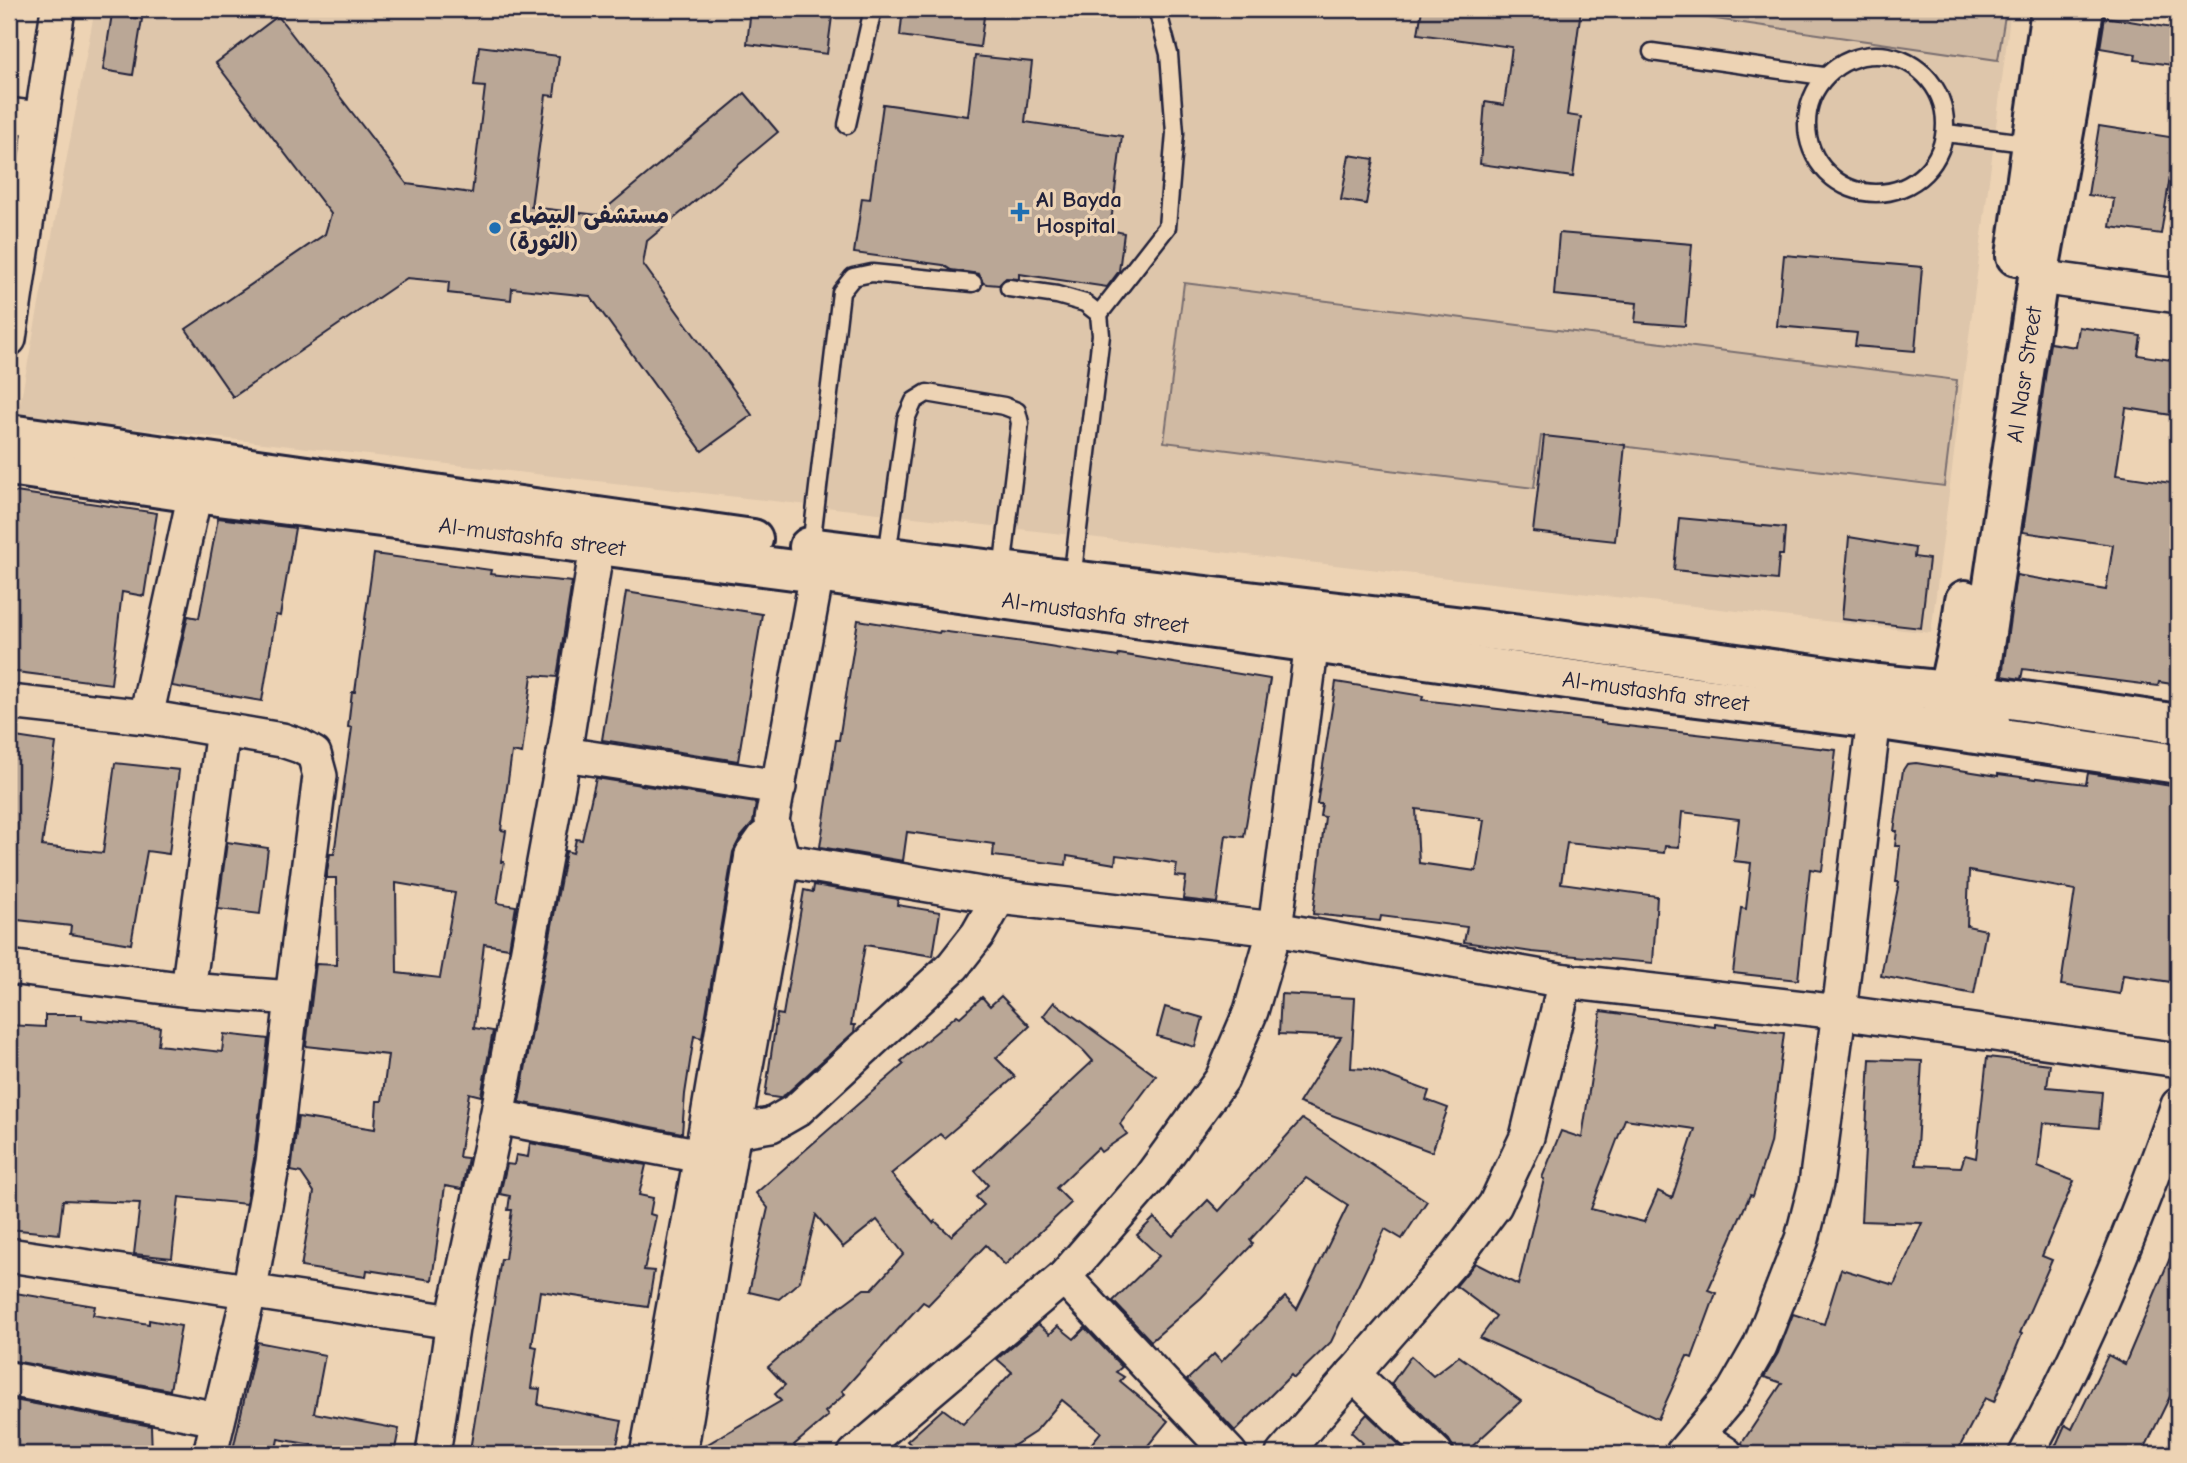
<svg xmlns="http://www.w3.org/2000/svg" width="2187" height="1463" font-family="'Comic Neue','Playpen Sans Arabic',sans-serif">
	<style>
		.built { fill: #dec6ab }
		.green { fill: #d0baa3; stroke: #796e6f; stroke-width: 2 }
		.building { fill: #baa796; stroke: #22223b; stroke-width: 2; fill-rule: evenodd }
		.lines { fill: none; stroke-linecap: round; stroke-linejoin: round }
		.lane-casing { stroke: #22223b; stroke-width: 21 }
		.street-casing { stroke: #22223b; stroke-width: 38 }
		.secondary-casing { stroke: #22223b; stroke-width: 44 }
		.primary-casing { stroke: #22223b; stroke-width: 44 }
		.lane { stroke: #edd3b4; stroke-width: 16 }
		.street { stroke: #edd3b4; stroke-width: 33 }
		.secondary { stroke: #edd3b4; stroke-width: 38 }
		.primary { stroke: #edd3b4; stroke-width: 38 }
		.poi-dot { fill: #1f6fb2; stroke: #edd3b4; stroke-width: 2.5 }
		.labels { text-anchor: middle; stroke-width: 7; stroke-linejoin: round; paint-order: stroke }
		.poi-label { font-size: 23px; font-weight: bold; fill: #22223b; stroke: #edd3b4; text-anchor: start }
		.street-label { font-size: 23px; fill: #22223b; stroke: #edd3b4 }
	</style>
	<rect width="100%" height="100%" fill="#edd3b4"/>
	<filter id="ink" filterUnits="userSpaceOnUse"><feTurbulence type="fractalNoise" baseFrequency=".0143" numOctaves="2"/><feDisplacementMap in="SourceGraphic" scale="14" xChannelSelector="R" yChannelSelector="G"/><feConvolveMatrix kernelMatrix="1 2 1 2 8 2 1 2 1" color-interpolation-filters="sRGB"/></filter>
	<g filter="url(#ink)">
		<polygon class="built" points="95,9 2011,9 1931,633 18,415"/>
		<g class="green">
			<polygon points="1646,9 2006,9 1998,60"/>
			<polygon points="1184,283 1957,380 1944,486 1541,436 1534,488 1164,442"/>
		</g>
		<g class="building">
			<polygon points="751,9 833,9 827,54 747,44"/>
			<polygon points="903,9 985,9 980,47 900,36"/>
			<polygon points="1422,9 1581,9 1567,115 1581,117 1573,177 1480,164 1485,102 1504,105 1512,47 1418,34"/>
			<polygon points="112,14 142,19 133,75 103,70"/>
			<polygon points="278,16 407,184 472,193 485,87 474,86 479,46 559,56 554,96 546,95 531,207 598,215 745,93 778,132 647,241 643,264 752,415 702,451 590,296 512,288 511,300 448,293 449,282 407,278 233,397 186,329 325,234 331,214 216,63"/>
			<polygon points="2105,17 2178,29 2172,65 2135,60 2136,54 2100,48"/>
			<polygon points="975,56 1032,62 1025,122 1122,136 1110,230 1124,233 1119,271 1107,287 1019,274 1019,279 1006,278 999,285 987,284 983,283 979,274 951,270 943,265 854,253 862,198 870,199 883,104 968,116"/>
			<polygon points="2099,126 2176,138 2161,234 2110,227 2114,199 2088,195"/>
			<polygon points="1349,155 1374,159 1366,204 1341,200"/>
			<polygon points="1559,233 1692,244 1685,326 1635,322 1637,303 1554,295"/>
			<polygon points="1784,255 1922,267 1915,351 1855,346 1857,333 1777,326"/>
			<polygon points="2079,327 2141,336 2138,355 2178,361 2178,416 2126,408 2116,475 2178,484 2178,685 2159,682 2158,686 2023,669 2021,679 2002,676 2016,575 2106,590 2113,545 2023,532 2050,343 2076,347"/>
			<polygon points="1544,436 1625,445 1615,541 1533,532"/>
			<polygon points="9,491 157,513 144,596 122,592 111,684 9,671"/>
			<polygon points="218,518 295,528 280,616 276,615 262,701 172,686 188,616 199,618"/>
			<polygon points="1679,518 1785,528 1783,555 1779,555 1777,580 1674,570"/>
			<polygon points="1849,537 1915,548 1914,557 1929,559 1921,628 1842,619"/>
			<path d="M 374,554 L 491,570 L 490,574 L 572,582 L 557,677 L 532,675 L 522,754 L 512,752 L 501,830 L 506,831 L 501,862 L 504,862 L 497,903 L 516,906 L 509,948 L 484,944 L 474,1028 L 493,1031 L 481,1096 L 469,1093 L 459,1157 L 468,1158 L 462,1189 L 445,1186 L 432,1280 L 367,1270 L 366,1277 L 301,1267 L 314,1192 L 301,1173 L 291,1171 L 298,1117 L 375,1129 L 377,1101 L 382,1101 L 388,1055 L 306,1046 L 316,964 L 337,965 L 336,878 L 327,878 L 327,872 L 330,854 L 334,854 L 352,728 L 348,727 L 352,692 L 355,692 ZM 396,883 L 455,893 L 440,978 L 397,973 Z"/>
			<polygon points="626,592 762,614 738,761 602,740"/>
			<polygon points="858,620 939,633 940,631 1024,642 1118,657 1119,654 1270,679 1244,837 1226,835 1217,903 1183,899 1186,877 1175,876 1177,864 1149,859 1116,855 1115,864 1067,856 1066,865 993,856 994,844 907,832 903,861 820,847 836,740 839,740"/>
			<path d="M 1336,682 L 1423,696 L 1422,700 L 1601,721 L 1601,723 L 1836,750 L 1822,871 L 1810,869 L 1798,980 L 1733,973 L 1741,908 L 1746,909 L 1751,863 L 1734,861 L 1739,819 L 1682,812 L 1679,847 L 1665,846 L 1664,853 L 1567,843 L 1561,883 L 1657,896 L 1653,963 L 1532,952 L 1464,942 L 1467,927 L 1381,916 L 1380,921 L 1313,914 L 1325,817 L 1320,816 L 1322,804 L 1317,804 ZM 1416,809 L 1481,818 L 1480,820 L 1484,820 L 1476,871 L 1419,863 Z"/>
			<polygon points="9,736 56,743 42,846 103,853 115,763 179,770 169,854 147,851 131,944 70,934 71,926 9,919"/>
			<polygon points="1916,763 1998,776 1998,774 2036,779 2036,778 2086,784 2088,773 2178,787 2178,983 2123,975 2120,994 2061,985 2075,890 1969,871 1967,926 1986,930 1974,994 1881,976 1899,882 1896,882 1900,846 1895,846 1897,831 1894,831 1903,770 1907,764"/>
			<polygon points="596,778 756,803 753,823 740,838 733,852 702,1038 694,1036 685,1094 682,1133 519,1102 566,851 573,853 576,839 582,840"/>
			<polygon points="227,842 268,848 260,914 218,909"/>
			<polygon points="814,885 898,899 897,905 940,912 933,956 865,945 851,1025 855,1025 854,1032 786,1094 779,1098 765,1096 777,1014 783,1015 804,890 813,892"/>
			<polygon points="1281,994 1355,998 1351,1068 1369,1069 1429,1091 1426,1100 1448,1108 1432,1152 1299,1103 1341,1037 1279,1034"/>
			<polygon points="1001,996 1030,1026 996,1058 1015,1077 944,1138 940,1134 891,1174 933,1223 935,1221 951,1236 984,1205 976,1197 988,1185 975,1171 1093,1061 1084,1051 1043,1016 1054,1002 1156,1076 1120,1124 1127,1134 1101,1152 1098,1148 1056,1188 1071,1203 1005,1265 986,1245 928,1305 923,1302 842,1391 845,1394 825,1412 828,1416 794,1445 799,1454 699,1454 701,1448 781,1401 775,1394 785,1385 768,1367 814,1326 864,1289 872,1289 904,1254 877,1220 843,1247 816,1215 800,1281 779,1299 749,1292 768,1208 756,1193 904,1064 901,1061 957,1015 960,1017 982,997 990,1006"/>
			<polygon points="1165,1007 1203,1018 1195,1047 1157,1036"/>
			<path d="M 1601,1011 L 1715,1027 L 1715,1024 L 1784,1033 L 1770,1143 L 1753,1196 L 1750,1195 L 1708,1290 L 1716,1293 L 1692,1358 L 1687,1356 L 1658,1419 L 1480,1338 L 1496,1316 L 1456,1286 L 1475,1263 L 1518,1285 L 1544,1179 L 1542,1178 L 1561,1131 L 1582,1138 ZM 1625,1119 L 1695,1129 L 1672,1198 L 1658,1191 L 1644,1222 L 1591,1209 Z"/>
			<polygon points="45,1015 82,1015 82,1019 160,1027 158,1045 222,1052 224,1034 268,1039 254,1159 246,1204 179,1197 172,1258 134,1254 140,1203 63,1200 59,1234 9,1229 9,1025 45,1027"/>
			<polygon points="1987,1057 2050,1064 2047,1087 2102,1092 2099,1128 2043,1123 2038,1167 2074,1181 2042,1256 2052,1260 2020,1333 2022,1334 1994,1402 1985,1398 1956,1454 1745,1454 1742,1443 1782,1383 1764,1377 1778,1353 1793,1314 1824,1324 1841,1269 1894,1285 1922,1223 1861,1221 1870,1059 1922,1061 1916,1165 1961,1167 1965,1155 1976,1158"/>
			<polygon points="1302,1119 1427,1201 1402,1239 1385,1229 1331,1342 1294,1378 1291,1375 1235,1431 1187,1380 1214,1354 1221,1362 1285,1297 1297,1309 1348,1205 1306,1178 1250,1240 1253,1244 1201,1298 1151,1341 1113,1301 1159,1256 1137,1235 1154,1218 1173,1236 1208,1200 1219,1211"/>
			<polygon points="530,1143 646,1165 639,1195 653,1198 650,1214 656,1216 644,1270 654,1271 648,1307 540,1291 532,1346 537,1347 531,1388 540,1389 538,1405 622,1421 615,1454 478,1454 478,1452 470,1450 501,1259 505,1259 512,1210 508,1210 510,1196 500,1194 507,1164 514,1165 516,1155 528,1157"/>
			<polygon points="2178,1239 2178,1380 2142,1454 2052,1454 2065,1425 2072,1429 2108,1355 2125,1364"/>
			<polygon points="9,1292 95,1306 93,1315 149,1324 149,1320 181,1326 170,1390 9,1360"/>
			<polygon points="1038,1324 1050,1334 1058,1326 1074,1339 1085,1328 1122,1367 1116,1372 1124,1377 1120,1381 1168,1421 1141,1454 1083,1454 1101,1432 1062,1400 1035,1432 1001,1454 920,1454 907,1441 943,1409 963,1424 1012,1372 997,1359"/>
			<polygon points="257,1342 325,1355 314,1413 399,1429 394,1454 323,1454 325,1447 278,1439 275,1454 232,1454"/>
			<polygon points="1411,1356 1433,1376 1459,1356 1521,1401 1464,1454 1455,1454 1454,1448 1449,1440 1391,1384"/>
			<polygon points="9,1399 151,1426 152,1454 9,1454"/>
			<polygon points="1367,1414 1409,1454 1353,1454 1363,1443 1351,1432"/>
		</g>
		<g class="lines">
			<defs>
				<g id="lane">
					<polyline points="1652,52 1823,76"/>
					<circle cx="1876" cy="124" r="69"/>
					<polyline points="847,125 873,9"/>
					<polyline points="1946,133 2033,144"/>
					<polyline points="1009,288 1057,295 1085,303 1099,314 1101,335 1072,580"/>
					<polyline points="1099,314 1167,227 1175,133 1169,54 1157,9"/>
					<polyline points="811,547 841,292 853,277 872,273 973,283"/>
					<polyline points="887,556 906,419 914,401 927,393 1004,406 1017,411 1020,423 1002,571"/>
				</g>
				<g id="street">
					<polyline points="9,115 40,119"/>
					<polyline points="2038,277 2178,296"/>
					<polyline points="9,339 58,9"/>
					<polyline points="9,702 146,717 282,740 300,746 314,754 320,776 292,998 188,990 9,967"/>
					<polyline points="146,717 195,493"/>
					<polyline points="564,754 779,787"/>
					<polyline points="752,855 999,897 1275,929 1565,981 1839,1012 2178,1060"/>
					<polyline points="188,990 223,730"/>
					<polyline points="497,1117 701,1156"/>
					<polyline points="735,1131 771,1125 797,1110 953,966 978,934 999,897"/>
					<polyline points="9,1255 453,1322"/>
					<polyline points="1064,1277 1230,1454"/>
					<polyline points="1353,1374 1436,1454"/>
					<polyline points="9,1379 218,1419"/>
					<polyline points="1698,1435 1726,1454"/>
					<polyline points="210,1454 249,1293 273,1162 292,998"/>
					<polyline points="433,1454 453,1322 497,1117 564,754 597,546"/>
					<polyline points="647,1454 706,1128 752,855 764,838"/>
					<polyline points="680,1454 729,1159 783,861 772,820 817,573"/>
					<polyline points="855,1454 1064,1277 1150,1178 1222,1079 1251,1011 1275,929 1315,619"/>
					<polyline points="1283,1454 1456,1257 1495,1205 1527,1137 1565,981"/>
					<polyline points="1682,1454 1733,1393 1760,1346 1802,1239 1816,1184 1839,1012 1877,693"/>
					<path d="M 2026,1454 C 2088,1343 2135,1224 2178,1105"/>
				</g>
				<g id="secondary">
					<polyline points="2016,256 2051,9"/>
					<polyline points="1946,723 1948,690 1960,635 1965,600"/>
					<path id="s1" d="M 1991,725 L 1977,694 L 2038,277 L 2070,98 L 2084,9"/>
				</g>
				<g id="primary">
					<polyline points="9,434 753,539"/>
					<path id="s2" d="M 9,466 L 195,493 L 817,573 L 1681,695 L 1874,719 L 2178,764"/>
					<polyline points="809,547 1072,580 1530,635 1878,684 1977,694 2178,724"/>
				</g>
			</defs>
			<use href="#lane" class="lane-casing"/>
			<use href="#street" class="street-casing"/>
			<use href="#secondary" class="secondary-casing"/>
			<use href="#primary" class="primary-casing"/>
			<use href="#lane" class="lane"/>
			<use href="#street" class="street"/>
			<use href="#secondary" class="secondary"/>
			<use href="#primary" class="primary"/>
		</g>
	</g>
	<g class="poi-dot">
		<path d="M1016.5 201.5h7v7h7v7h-7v7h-7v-7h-7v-7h7z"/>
		<circle cx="495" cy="228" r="7"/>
	</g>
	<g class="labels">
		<g class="poi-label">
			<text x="1036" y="207">Al Bayda<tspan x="1036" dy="26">Hospital</tspan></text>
			<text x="509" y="223">مستشفى البيضاء<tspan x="509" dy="26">(الثورة)</tspan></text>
		</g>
		<g class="street-label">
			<text dy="8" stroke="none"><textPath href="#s1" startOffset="357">Al Nasr Street</textPath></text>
			<text dy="8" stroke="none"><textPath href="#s2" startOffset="528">Al-mustashfa street</textPath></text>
			<text dy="8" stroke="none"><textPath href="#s2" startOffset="1096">Al-mustashfa street</textPath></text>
			<text dy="8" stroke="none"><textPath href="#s2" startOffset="1662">Al-mustashfa street</textPath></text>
		</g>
	</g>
	<rect width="2187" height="1463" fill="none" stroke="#edd3b4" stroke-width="35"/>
	<rect x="18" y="18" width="2152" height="1428" fill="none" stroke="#22223b" stroke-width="2.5" filter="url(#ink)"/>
</svg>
